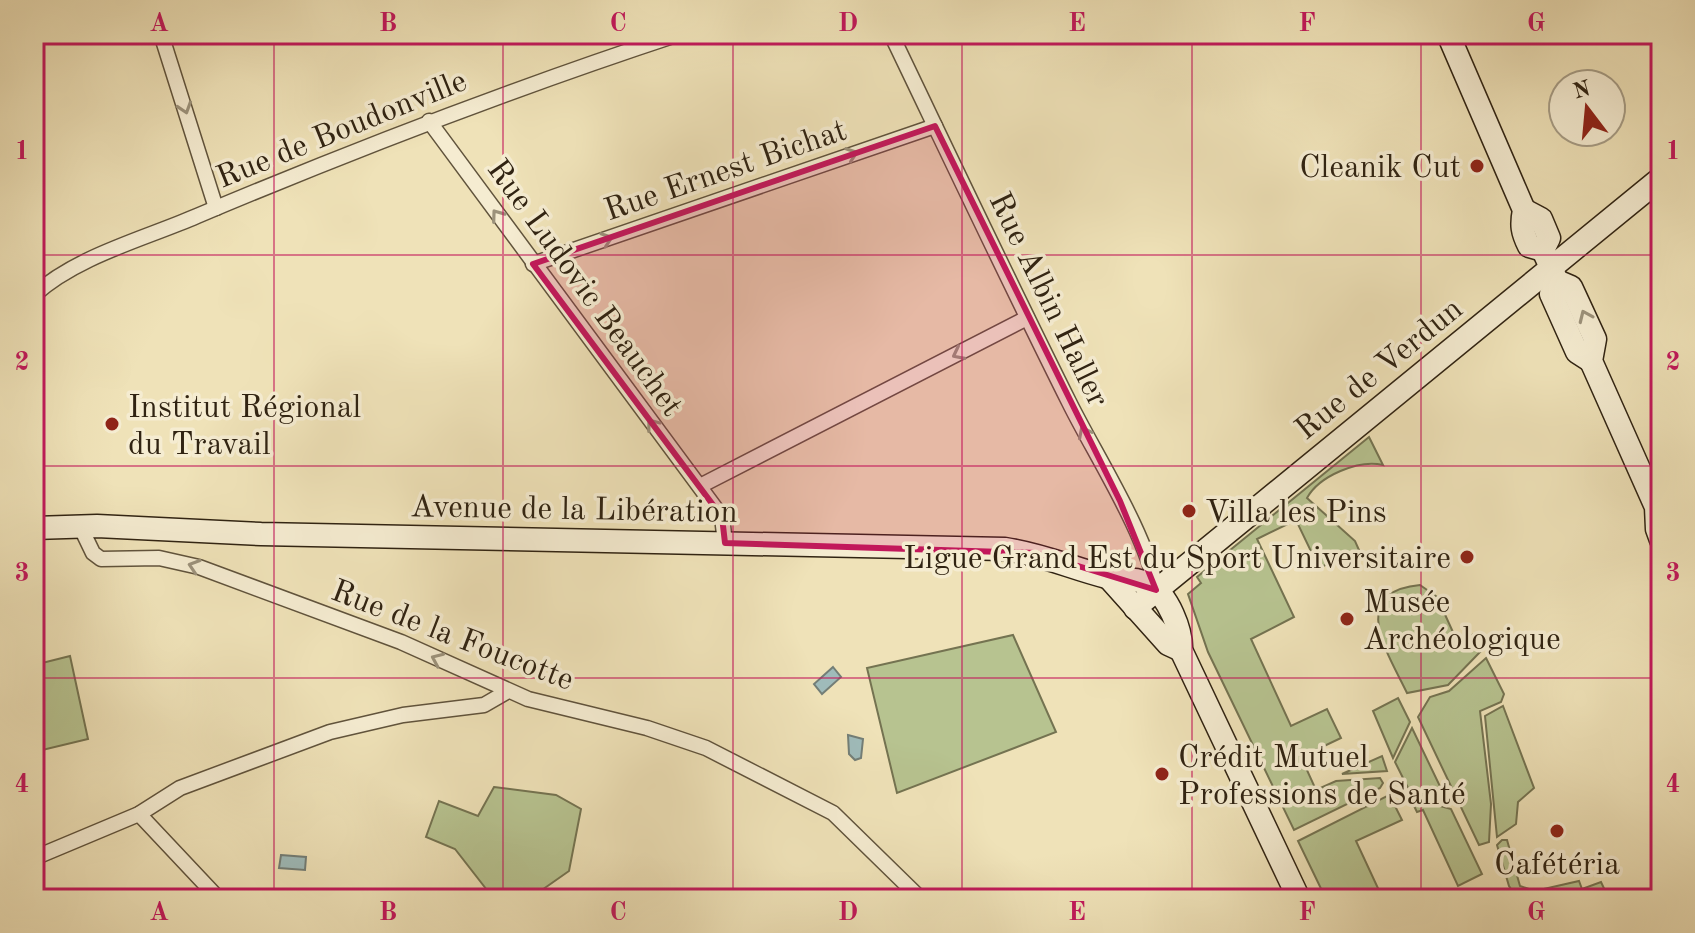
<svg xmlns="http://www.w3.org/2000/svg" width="1695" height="933" font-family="'Old Standard TT',serif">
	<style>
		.green { fill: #b7c390; stroke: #747351; stroke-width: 2 }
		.water { fill: #9fbbba; stroke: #737e77; stroke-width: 2 }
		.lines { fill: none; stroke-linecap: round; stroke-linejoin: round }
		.street-casing { stroke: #60533c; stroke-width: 17 }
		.secondary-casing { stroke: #302312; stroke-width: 25 }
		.street { stroke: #f5ecd1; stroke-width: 14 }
		.secondary { stroke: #f5ecd1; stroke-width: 22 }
		.oneway { stroke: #9c927b }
		.marked { fill: #c2185b; fill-opacity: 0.2; stroke: #c2185b; stroke-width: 6; stroke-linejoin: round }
		.grid { fill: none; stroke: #c2185b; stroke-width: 2; stroke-opacity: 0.55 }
		.poi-dot { fill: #8f2418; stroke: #f5ecd1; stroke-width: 3 }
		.labels { text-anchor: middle; stroke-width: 7; stroke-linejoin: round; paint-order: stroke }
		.street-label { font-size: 32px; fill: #302312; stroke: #f5ecd1 }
		.poi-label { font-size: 32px; fill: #302312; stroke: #f5ecd1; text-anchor: start }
		.neatline { fill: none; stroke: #c2185b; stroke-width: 3 }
		.grid-label { font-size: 26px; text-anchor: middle; font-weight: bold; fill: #c2185b }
	</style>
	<rect width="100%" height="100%" fill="#efe2b8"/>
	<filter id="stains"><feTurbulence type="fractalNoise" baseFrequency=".0025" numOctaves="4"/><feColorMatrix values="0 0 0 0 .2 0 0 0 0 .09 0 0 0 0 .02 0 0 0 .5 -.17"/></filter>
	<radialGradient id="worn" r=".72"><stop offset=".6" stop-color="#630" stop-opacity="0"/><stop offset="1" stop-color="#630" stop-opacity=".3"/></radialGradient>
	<g class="green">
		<path d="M 1369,437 L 1383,465 C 1359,459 1319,476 1307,498 L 1355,541 L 1359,550 L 1319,568 L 1296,520 L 1257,539 L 1294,617 L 1251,639 L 1291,726 L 1327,709 L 1341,738 L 1301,757 L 1316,790 L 1336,781 L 1380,778 L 1383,783 L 1380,788 L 1294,830 L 1208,652 L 1188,594 L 1201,583 L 1197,577 Z"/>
		<path d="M 1420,585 L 1437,597 L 1457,641 L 1474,634 L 1481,651 L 1448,685 L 1407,693 C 1389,655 1346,592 1420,585 Z"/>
		<polygon points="1013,635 1056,732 897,793 867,668"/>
		<polygon points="70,656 88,739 34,752 34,665"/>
		<polygon points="1486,658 1504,694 1501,702 1480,711 1491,804 1489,842 1479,845 1418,717 1430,697 1449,691"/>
		<polygon points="1398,698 1410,722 1393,758 1373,711"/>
		<polygon points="1503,706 1534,788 1518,802 1516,824 1497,837 1485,716"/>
		<polygon points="1412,728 1448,803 1411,794 1395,762"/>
		<polygon points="1382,756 1387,771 1342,774"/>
		<polygon points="494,787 556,795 581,809 569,871 529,899 494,899 455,849 426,837 439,801 478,816"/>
		<polygon points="1387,796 1391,798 1402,820 1356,841 1383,899 1326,899 1298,841"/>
		<polygon points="1415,799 1451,809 1482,874 1458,886 1423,810 1417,812 1412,802"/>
		<polygon points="1502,840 1507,840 1520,886 1535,891 1579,881 1582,889 1601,882 1609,899 1518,899 1509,886 1497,845"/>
	</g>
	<g class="water">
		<polygon points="833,667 841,677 822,694 814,684"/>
		<polygon points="848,735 863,739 861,758 855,760 849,754"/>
		<polygon points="281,855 306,857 305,870 279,868"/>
	</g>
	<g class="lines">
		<defs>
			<g id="street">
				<polyline points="161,34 216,208"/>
				<path d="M 891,34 C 950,157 1008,280 1069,402 C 1094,453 1148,536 1156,590"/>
				<polyline points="429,121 722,517 725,543"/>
				<polyline points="533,264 935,126"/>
				<path d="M 34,295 C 77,256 144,239 197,216 C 356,149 515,88 679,34"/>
				<polyline points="700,486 1027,318"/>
				<polyline points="80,526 93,553 101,559 159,558 199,567 401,642 528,699 647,728 706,748 833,813 921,899"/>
				<polyline points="139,814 219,899"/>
				<polyline points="34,858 139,814 180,788 330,732 403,715 484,705 508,691"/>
			</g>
			<g id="secondary">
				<path d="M 1448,34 L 1524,210 C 1521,225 1522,232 1529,246 L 1543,250"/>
				<polyline points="1524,210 1541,219 1549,238 1543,250"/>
				<polyline points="1543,250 1557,281 1571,287 1595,339 1591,361 1656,507 1657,529 1661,540"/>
				<polyline points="1557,281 1551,294 1577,352 1591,361"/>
				<path d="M 34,528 L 97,526 L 261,534 L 1005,549 C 1045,555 1071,568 1107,577 C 1122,580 1136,577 1150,585 C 1168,596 1182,630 1181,650 L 1299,899"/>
				<polyline points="1108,577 1168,644 1181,650"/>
				<polyline points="1135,608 1661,178"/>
			</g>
		</defs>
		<use href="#street" class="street-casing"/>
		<use href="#secondary" class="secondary-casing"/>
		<use href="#street" class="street"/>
		<use href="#secondary" class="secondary"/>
	</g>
	<defs><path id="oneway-chevron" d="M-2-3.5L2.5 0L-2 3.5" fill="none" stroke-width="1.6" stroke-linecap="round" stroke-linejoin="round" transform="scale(2)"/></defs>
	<g class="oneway">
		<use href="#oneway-chevron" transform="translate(185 108) rotate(72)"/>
		<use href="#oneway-chevron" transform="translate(852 154) rotate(-19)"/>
		<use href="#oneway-chevron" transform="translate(497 215) rotate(-126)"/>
		<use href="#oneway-chevron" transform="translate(607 239) rotate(-19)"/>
		<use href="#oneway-chevron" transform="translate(1585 316) rotate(-114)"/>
		<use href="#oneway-chevron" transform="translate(958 354) rotate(153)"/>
		<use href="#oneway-chevron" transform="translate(652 424) rotate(-127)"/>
		<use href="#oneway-chevron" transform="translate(1084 432) rotate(-117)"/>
		<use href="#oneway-chevron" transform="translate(194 566) rotate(-162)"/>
		<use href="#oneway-chevron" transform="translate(437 659) rotate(-156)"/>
	</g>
	<path class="marked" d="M 935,126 L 1120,501 L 1156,590 L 1036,553 L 725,543 L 722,517 L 533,264 Z"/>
	<path class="grid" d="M 274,34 L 274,899M 503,34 L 503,899M 733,34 L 733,899M 962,34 L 962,899M 1192,34 L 1192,899M 1421,34 L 1421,899M 34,255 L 1661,255M 34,466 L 1661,466M 34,678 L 1661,678"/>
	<g class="poi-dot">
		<circle cx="1477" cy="166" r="8"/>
		<circle cx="112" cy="424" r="8"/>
		<circle cx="1189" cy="511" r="8"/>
		<circle cx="1467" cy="557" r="8"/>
		<circle cx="1347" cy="619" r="8"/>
		<circle cx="1162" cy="774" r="8"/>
		<circle cx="1557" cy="831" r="8"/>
	</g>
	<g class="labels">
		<g class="street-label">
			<text transform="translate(341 128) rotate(-22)" y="11">Rue de Boudonville</text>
			<text transform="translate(725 169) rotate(-19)" y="11">Rue Ernest Bichat</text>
			<text transform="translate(586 287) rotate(54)" y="11">Rue Ludovic Beauchet</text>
			<text transform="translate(1050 299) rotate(64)" y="11">Rue Albin Haller</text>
			<text transform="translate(1378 368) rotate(-39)" y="11">Rue de Verdun</text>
			<text transform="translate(574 508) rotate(1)" y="11">Avenue de la Libération</text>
			<text transform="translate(453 634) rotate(21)" y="11">Rue de la Foucotte</text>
		</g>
		<g class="poi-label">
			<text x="1461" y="177" text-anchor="end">Cleanik Cut</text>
			<text x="128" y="417">Institut Régional<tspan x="128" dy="37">du Travail</tspan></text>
			<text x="1205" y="522">Villa les Pins</text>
			<text x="1451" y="568" text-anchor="end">Ligue Grand Est du Sport Universitaire</text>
			<text x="1363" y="612">Musée<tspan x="1363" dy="37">Archéologique</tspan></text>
			<text x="1178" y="767">Crédit Mutuel<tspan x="1178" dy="37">Professions de Santé</tspan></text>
			<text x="1557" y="874" text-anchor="middle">Cafétéria</text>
		</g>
	</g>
	<rect width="1695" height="933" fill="none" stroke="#efe2b8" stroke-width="88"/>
	<g transform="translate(1587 108) rotate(344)"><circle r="38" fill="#f5ecd1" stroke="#a69c85" stroke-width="2"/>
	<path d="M0-6L14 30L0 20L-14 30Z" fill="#8f2418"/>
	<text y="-12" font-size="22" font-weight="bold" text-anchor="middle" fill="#302312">N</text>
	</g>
	<rect x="44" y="44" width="1607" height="845" class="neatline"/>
	<g class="grid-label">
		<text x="159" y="31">A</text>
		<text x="388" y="31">B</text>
		<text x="618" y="31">C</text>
		<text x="848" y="31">D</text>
		<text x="1077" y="31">E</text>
		<text x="1307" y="31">F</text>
		<text x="1536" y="31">G</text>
		<text x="22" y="159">1</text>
		<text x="1673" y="159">1</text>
		<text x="22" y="370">2</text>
		<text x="1673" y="370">2</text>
		<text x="22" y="581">3</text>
		<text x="1673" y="581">3</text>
		<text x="22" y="792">4</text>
		<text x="1673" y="792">4</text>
		<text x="159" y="920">A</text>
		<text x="388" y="920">B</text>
		<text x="618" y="920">C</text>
		<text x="848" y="920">D</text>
		<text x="1077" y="920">E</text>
		<text x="1307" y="920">F</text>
		<text x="1536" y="920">G</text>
	</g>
	<rect width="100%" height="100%" filter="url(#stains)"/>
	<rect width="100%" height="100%" fill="url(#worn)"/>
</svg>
